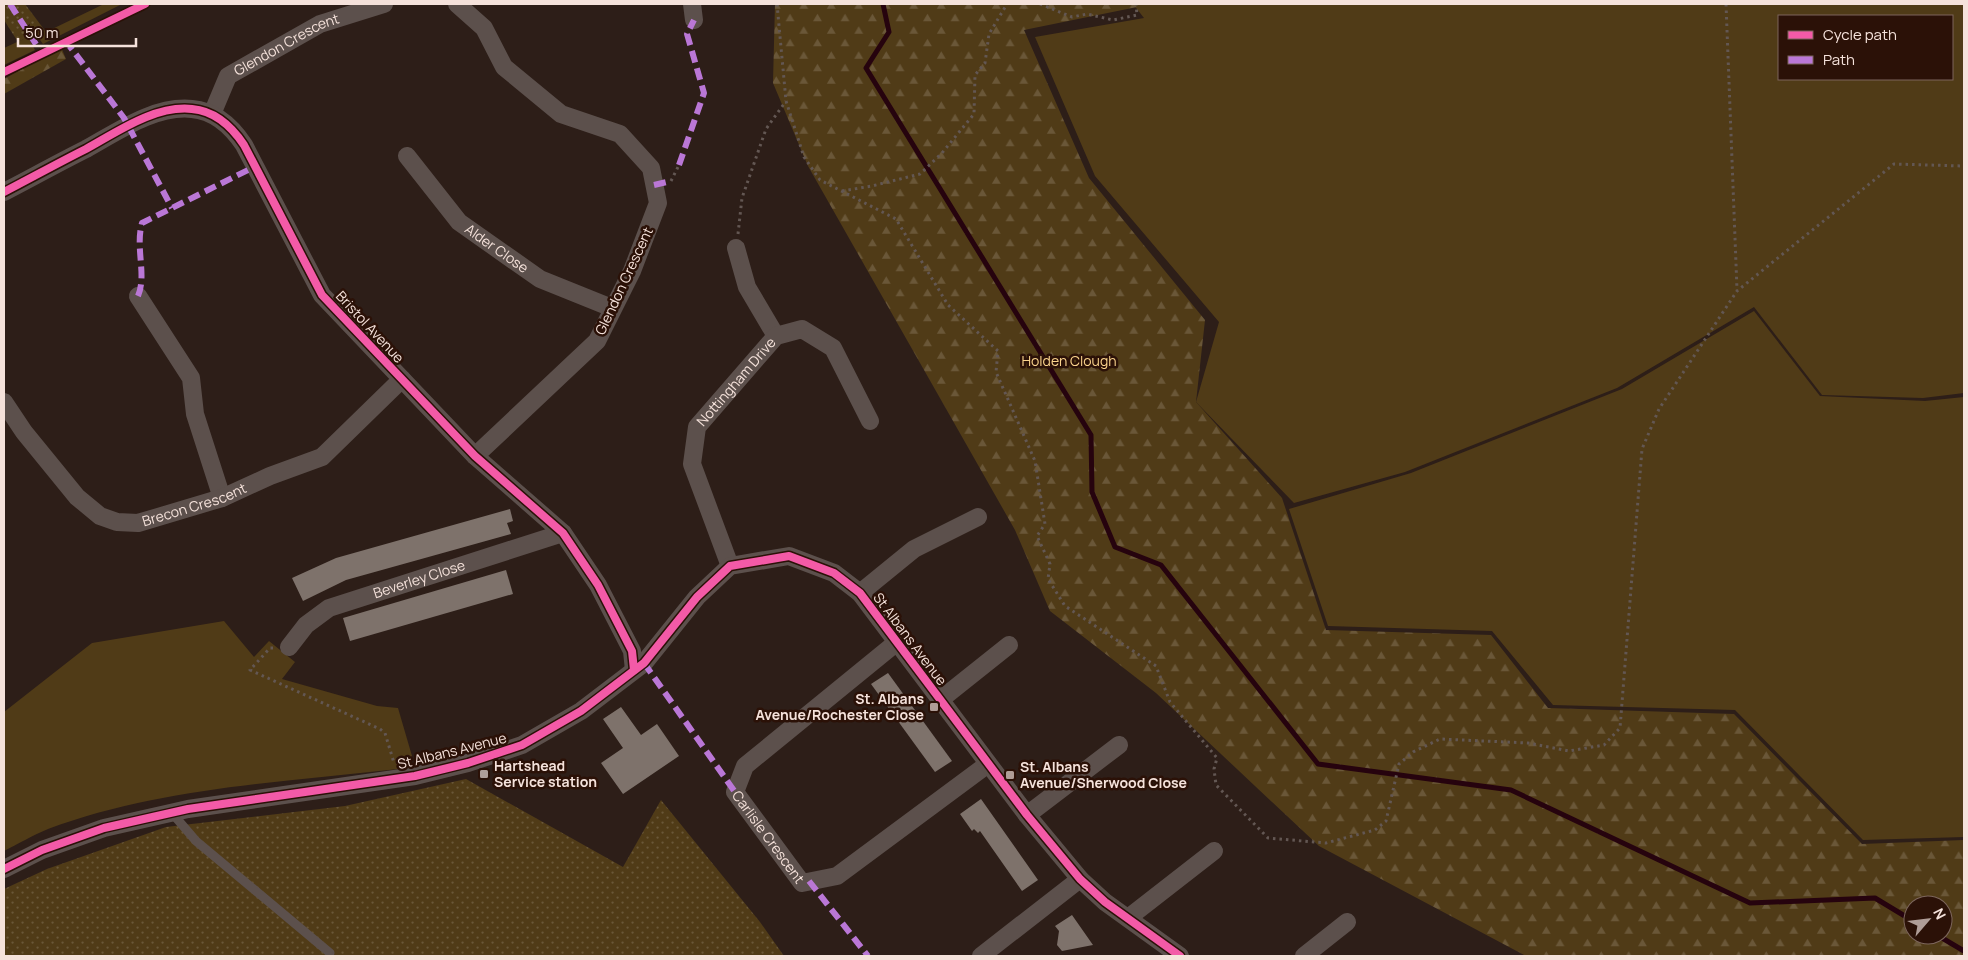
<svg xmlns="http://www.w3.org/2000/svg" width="1968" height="960" font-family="Manrope,sans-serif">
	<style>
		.grass { fill: #503b17; fill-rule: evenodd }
		.forest { fill: url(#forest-firs); fill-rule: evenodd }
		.park { fill: url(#park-dots) }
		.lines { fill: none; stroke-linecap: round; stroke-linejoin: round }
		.stream { stroke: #26030e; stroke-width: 5 }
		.building { fill: #7e726b }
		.path { stroke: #635753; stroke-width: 3; stroke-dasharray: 2.5 4; stroke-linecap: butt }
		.lane { stroke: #5c504c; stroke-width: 9 }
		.street { stroke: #5c504c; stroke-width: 18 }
		.quiet { stroke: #ba77d6; stroke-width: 6; stroke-dasharray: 12 6; stroke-linecap: butt }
		.cycleway-casing { stroke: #2b1107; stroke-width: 11 }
		.cycleway { stroke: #f35aa7; stroke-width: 8 }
		.poi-dot { fill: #af9d97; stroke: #2b1107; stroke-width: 2 }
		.labels { text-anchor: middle; stroke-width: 5; stroke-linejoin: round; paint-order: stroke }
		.street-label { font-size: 14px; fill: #f5e2db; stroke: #2b1107 }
		.park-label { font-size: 14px; fill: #fbd48d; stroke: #2b1107 }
		.poi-label { font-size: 14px; font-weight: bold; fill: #f5e2db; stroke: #2b1107; text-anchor: start }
	</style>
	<defs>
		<pattern id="forest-firs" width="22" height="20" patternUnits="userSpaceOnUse" patternTransform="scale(1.25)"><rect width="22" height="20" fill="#503b17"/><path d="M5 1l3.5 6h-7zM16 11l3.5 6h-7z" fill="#6a5738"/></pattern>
		<pattern id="park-dots" width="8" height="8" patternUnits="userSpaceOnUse" patternTransform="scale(1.25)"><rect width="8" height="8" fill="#503b17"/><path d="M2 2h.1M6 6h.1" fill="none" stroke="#6a5738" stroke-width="1.8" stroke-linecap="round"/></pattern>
	</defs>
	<rect width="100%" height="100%" fill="#2d1e18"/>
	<g class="grass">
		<polygon points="104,4 122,4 43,44 35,33 46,32"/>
		<path d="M 1133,4 L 1964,4 L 1964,393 L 1923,398 L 1822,395 L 1754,307 L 1617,388 L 1405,472 L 1294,503 L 1196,402 L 1219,322 L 1095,176 L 1035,37 L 1144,18 ZM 1779,16 L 1952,16 L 1952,79 L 1779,79 Z"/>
		<polygon points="28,37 35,50 4,65 4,48"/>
		<polygon points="1754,311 1820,396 1925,401 1964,397 1964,837 1863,840 1735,710 1553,705 1492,631 1328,626 1289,509 1411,473 1622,389"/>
		<path d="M 224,621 L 254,657 L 269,641 L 295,662 L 282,679 L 377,706 L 398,708 L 412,756 L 398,769 C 283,782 157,788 48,829 C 33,835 18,844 4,851 L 4,712 L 92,643 Z"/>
	</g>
	<g class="forest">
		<path d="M 775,4 L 1134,4 L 1137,7 L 1024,30 L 1089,178 L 1205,320 L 1196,402 L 1282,498 L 1326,630 L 1491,635 L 1548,708 L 1734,714 L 1862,844 L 1964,840 L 1964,956 L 1526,956 L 1319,846 L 1156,693 L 1050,611 L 1015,530 L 808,166 L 773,83 ZM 1913,905 L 1943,905 L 1943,935 L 1913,935 Z"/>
		<polygon points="61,47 66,59 4,94 4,79"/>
	</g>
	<g class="park">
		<polygon points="4,4 25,4 46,32 35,33 18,42 4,20"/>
		<polygon points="466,779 623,867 661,800 760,922 784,956 4,956 4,889 47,869 166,827 345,806"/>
	</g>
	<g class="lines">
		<g class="stream">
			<polyline points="883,4 889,32 866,68 1091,435 1092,492 1115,547 1161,565 1318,764 1511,790 1750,903 1875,898 1913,921"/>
			<polyline points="1937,935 1964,951"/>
		</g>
	</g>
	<g class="building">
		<polygon points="510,509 513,521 507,523 511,534 346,580 303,601 292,578 336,558"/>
		<polygon points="506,570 513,594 350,641 343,618"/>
		<polygon points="888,673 952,761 935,772 871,684"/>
		<polygon points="621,707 641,735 657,724 679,756 623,794 601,763 623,748 603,719"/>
		<polygon points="981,799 1038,880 1022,891 980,831 978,833 974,829 972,831 960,814"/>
		<polygon points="1072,915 1093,945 1062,951 1057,945 1059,931 1055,926"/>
	</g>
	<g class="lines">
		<g class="path">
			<polyline points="777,4 786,101 804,157 820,180 896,219 948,305 998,351 996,372 1035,461 1045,524 1037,536 1050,564 1048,579 1065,606 1156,666 1170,702 1217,758 1214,769 1216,785 1268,838 1326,843 1375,830 1386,821 1399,764 1413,752 1440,739 1528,743 1569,751 1604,745 1620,728 1642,449 1659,409 1737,291 1894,164 1964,166"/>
			<polyline points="1040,4 1072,17 1087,14 1113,20 1137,15 1136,4"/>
			<polyline points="1726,4 1737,290"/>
			<polyline points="671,181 679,165"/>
			<polyline points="842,191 872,186 920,174 942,153 974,114 975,75 985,63 989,34 1007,4"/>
			<polyline points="738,234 742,198 766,129 786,101"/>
			<polyline points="273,648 270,648 250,670 380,729 385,733 394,763"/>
		</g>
		<polyline class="lane" points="172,813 196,841 330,953"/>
		<g class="street">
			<polyline points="457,4 484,28 504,67 561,114 620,134 651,168 658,203 632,271 597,341 475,456"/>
			<polyline points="692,4 694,20"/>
			<path id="s1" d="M 212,114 L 228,76 L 320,24 L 384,4"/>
			<path id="s2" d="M 407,156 L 459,222 L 540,279 L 612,308"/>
			<path d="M 4,192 C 31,178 58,163 86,149 C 117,132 155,105 192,109 C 215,111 232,127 244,145 L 322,295 L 475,456 L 563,533 L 598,585 L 632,651 L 634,670"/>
			<polyline points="736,248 747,287 776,336"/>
			<polyline points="138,296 191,378 195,414 222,498"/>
			<path id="s3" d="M 4,402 L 24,432 L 77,497 L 100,516 L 117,522 L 138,523 L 222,498 L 270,476 L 322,457 L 402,379"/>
			<path id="s4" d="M 730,566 L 692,464 L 697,427 L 776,336 L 802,329 L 833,348 L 870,421"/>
			<polyline points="860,593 914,549 978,517"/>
			<path id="s5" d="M 897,642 L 745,766 L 735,792 L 802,883 L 837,876 L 988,764"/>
			<path id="s6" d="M 289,647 L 306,625 L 329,608 L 563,533"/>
			<polyline points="940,700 1009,645"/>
			<polyline points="1027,815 1119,745"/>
			<polyline points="4,869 42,850 104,828 188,809 415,776 468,763 522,745 581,711 644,663 697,597 730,566 789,556 834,573 860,593 1027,815 1080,879 1105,902 1180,956"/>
			<polyline points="1128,918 1214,851"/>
			<polyline points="981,956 1080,879"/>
			<polyline points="1304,956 1347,922"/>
		</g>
		<g class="quiet">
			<polyline points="10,4 41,52"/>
			<polyline points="65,40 124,118 172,208"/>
			<polyline points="679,165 704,93 687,34 694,20"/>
			<polyline points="654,185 671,181"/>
			<path d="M 138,296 C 147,275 135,248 142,223 L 256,166"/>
			<polyline points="644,663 735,792"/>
			<polyline points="809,881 868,956"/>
		</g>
		<defs>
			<g id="cycleway">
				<polyline points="4,72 145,4"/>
				<path d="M 4,192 C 31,178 58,163 86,149 C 117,132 155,105 192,109 C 215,111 232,127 244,145 L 322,295 L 475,456 L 563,533 L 598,585 L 632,651 L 634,670"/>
				<polyline points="4,869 42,850 104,828 188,809 415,776 468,763 522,745 581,711 644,663 697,597 730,566 789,556 834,573 860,593 1027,815 1080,879 1105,902 1180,956"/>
			</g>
		</defs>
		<use href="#cycleway" class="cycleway-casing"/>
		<use href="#cycleway" class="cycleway"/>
	</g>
	<g class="poi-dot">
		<rect x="929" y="702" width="10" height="10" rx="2.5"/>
		<rect x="479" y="769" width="10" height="10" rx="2.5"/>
		<rect x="1005" y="770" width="10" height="10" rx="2.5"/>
	</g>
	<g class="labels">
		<g class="street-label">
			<text dy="5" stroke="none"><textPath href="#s1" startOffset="108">Glendon Crescent</textPath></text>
			<text dy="5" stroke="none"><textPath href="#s2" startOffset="130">Alder Close</textPath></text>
			<text transform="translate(624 281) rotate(-65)" y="5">Glendon Crescent</text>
			<text transform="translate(370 327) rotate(47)" y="5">Bristol Avenue</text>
			<text dy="5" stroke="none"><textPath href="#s4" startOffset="206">Nottingham Drive</textPath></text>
			<text dy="5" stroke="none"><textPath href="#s3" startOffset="248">Brecon Crescent</textPath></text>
			<text dy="5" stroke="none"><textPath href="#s6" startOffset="151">Beverley Close</textPath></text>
			<text transform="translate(910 639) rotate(53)" y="5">St Albans Avenue</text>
			<text transform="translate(452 751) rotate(-14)" y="5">St Albans Avenue</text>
			<text dy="5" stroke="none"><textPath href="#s5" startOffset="280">Carlisle Crescent</textPath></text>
		</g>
		<g class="park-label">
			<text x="1069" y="366">Holden Clough</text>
		</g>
		<g class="poi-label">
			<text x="924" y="704" text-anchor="end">St. Albans<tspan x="924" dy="16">Avenue/Rochester Close</tspan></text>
			<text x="494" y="771">Hartshead<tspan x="494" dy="16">Service station</tspan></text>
			<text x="1020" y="772">St. Albans<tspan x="1020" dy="16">Avenue/Sherwood Close</tspan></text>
		</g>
	</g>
	<rect width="1968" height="960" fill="none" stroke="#f5e2db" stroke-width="10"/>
	<rect x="1778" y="15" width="175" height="65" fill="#2b1107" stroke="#7c655c"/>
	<rect x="1788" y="31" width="25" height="8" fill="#f35aa7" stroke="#7c655c"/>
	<text x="1823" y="40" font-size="15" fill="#f5e2db">Cycle path</text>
	<rect x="1788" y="56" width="25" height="8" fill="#ba77d6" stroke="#7c655c"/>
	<text x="1823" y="65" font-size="15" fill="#f5e2db">Path</text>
	<g transform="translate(1928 920) rotate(62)"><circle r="24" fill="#2b1107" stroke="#7c655c"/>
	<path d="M0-4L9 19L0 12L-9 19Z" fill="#af9d97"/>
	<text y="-8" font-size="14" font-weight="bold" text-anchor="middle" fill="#f5e2db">N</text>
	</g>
	<path d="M18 38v8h118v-8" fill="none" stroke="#f5e2db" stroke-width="2.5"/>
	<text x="25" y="38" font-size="15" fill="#f5e2db" stroke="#2b1107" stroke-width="4" paint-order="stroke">50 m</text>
</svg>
